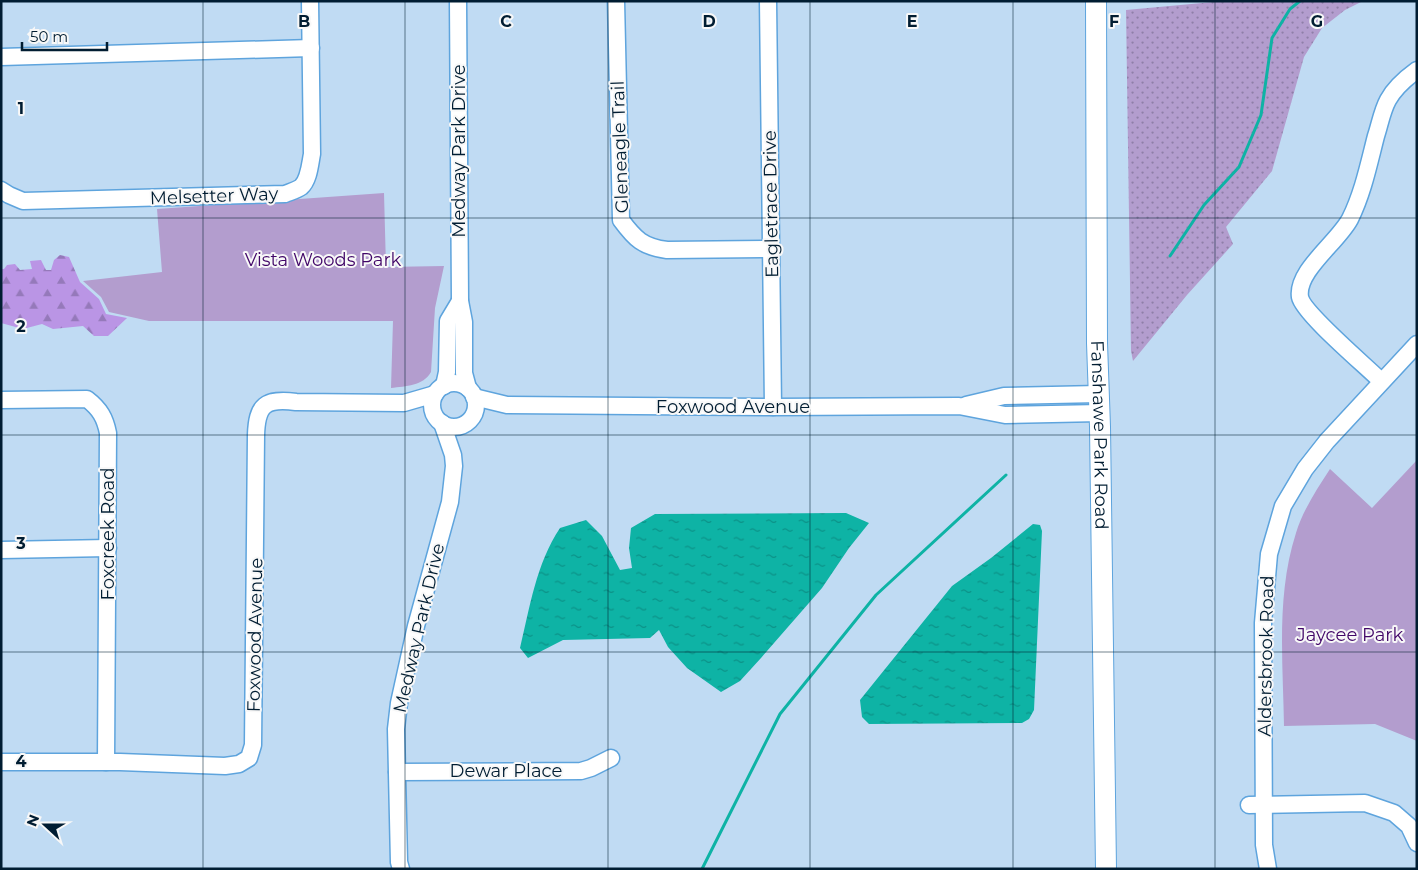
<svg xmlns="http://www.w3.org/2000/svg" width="1418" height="870" font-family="Montserrat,sans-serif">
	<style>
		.grass { fill: url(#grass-dots) }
		.forest { fill: url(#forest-firs) }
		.green { fill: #b39dce }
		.water { fill: url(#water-ripples) }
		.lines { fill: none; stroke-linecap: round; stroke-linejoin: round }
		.stream { stroke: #0eb3a5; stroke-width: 3 }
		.minor-casing { stroke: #5ea4dd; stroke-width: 19 }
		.major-casing { stroke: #5ea4dd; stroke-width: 22 }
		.minor { stroke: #fff; stroke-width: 16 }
		.major { stroke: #fff; stroke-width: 20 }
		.grid { fill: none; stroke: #011d32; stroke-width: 1; stroke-opacity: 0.55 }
		.labels { text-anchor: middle; stroke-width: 4; stroke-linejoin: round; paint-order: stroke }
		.street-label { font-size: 18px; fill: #011d32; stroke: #f8f8f8 }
		.park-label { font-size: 18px; fill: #410668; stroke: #f8f8f8 }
		.grid-label { font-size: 16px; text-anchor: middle; font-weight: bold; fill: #011d32; stroke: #f8f8f8; stroke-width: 4; stroke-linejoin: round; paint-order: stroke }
	</style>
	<defs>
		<pattern id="grass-dots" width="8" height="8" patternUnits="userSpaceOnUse" patternTransform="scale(1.25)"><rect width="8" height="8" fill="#b39dce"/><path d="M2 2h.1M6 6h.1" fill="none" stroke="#8f7fa8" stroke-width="1.8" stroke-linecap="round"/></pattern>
		<pattern id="forest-firs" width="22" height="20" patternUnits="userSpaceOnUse" patternTransform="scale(1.25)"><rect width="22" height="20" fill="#ba95e5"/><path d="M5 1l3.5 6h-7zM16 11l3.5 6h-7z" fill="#9579ba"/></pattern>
		<pattern id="water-ripples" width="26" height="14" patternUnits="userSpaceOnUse" patternTransform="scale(1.25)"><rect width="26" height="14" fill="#0eb3a5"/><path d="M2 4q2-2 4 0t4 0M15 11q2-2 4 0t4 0" fill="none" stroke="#0b9187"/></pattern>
	</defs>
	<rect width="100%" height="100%" fill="#c0dbf3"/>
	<polygon class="grass" points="1224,1 1363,1 1345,10 1322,28 1304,57 1272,171 1226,227 1233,244 1187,295 1133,361 1131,351 1126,10"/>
	<polygon class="forest" points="60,255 69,257 80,282 99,299 106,314 127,318 108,336 94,336 83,326 53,329 42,324 23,329 1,323 1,269 4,269 7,265 15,264 20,270 32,269 30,261 41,260 46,270 51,270 54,260"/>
	<g class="green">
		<path d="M 384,193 L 386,267 L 444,266 L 435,308 L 431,372 C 423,386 406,386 391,388 L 393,321 L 149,321 L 109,312 L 101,297 L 83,281 L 162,272 L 157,209 Z"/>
		<path d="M 1417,460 L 1417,741 L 1375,724 L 1284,726 C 1283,662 1276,595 1296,533 C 1303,510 1317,489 1330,469 L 1372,508 Z"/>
	</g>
	<g class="water">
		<path d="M 846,513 L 869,523 L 849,548 L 822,588 L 761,658 L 740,681 L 721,692 L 687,668 L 668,647 L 659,630 L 650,638 L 563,640 L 528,658 L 520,648 C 530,607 536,564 560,528 L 586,520 L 602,536 L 620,570 L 632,568 L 629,548 L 631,528 L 655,514 Z"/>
		<polygon points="1033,524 1040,525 1042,531 1034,710 1029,719 1022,723 869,724 862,717 860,700 952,586 991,558"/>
	</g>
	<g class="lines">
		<g class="stream">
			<polyline points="1170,256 1204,205 1239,167 1261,115 1272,38 1290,9 1300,1"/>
			<polyline points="702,869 780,714 876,595 1006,475"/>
		</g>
		<defs>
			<g id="minor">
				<polyline points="458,1 460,301 464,322 464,373 468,388"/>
				<path d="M 616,1 L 621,220 C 635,239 643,247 667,250 L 771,249"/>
				<polyline points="768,1 773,407"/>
				<polyline points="1,57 311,48"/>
				<path d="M 1,190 L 9,195 L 23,201 L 285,194 C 290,192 297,190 301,187 C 309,180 310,164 312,154 L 310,1"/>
				<path d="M 1381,381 C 1366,366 1303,313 1300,297 C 1296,271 1338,242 1350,219 C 1363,193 1369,163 1376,136 C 1380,124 1382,111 1388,100 C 1395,87 1406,78 1417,70"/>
				<circle cx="454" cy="405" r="22"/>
				<polyline points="444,386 447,372 448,321 460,301"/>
				<polyline points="474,397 507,405 773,407 959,406 1005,415 1100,413"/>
				<path d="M 1,400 L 87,399 C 100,409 105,418 108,433 L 106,762"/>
				<polyline points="966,405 1004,396 1099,394"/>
				<polyline points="1,550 108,548"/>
				<path d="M 1,762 L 120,762 L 225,766 L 239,764 L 249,758 L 253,745 L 256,435 C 257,405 265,398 296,402 L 404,403 L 435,394"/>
				<polyline points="397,772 581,771 591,768 611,758"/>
				<polyline points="1249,805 1365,803 1394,813 1409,826 1417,843"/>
				<polyline points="401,869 399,862 396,729 399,703 416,626 450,502 454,466 453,455 442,423"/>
				<polyline points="1268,869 1264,845 1263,623 1269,554 1283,506 1305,469 1327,441 1417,344"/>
			</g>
			<g id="major">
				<path id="s1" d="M 1096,1 L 1097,343 L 1100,427 L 1106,869"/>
			</g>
		</defs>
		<use href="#minor" class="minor-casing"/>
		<use href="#major" class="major-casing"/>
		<use href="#minor" class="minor"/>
		<use href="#major" class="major"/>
	</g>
	<path class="grid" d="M 203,1 L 203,869M 405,1 L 405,869M 608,1 L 608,869M 810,1 L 810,869M 1013,1 L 1013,869M 1215,1 L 1215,869M 1,218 L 1417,218M 1,435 L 1417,435M 1,652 L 1417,652"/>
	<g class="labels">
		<g class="street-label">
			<text transform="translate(620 147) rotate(-92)" y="6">Gleneagle Trail</text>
			<text transform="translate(459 151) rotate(-90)" y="6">Medway Park Drive</text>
			<text transform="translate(214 196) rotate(-2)" y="6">Melsetter Way</text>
			<text transform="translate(771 204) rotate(-91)" y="6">Eagletrace Drive</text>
			<text x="733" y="413">Foxwood Avenue</text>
			<text dy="6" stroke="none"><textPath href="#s1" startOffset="434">Fanshawe Park Road</textPath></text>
			<text transform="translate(108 534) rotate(-90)" y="6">Foxcreek Road</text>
			<text transform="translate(419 628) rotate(-77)" y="6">Medway Park Drive</text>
			<text transform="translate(255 635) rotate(-89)" y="6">Foxwood Avenue</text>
			<text transform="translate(1266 656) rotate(-89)" y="6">Aldersbrook Road</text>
			<text x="506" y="777">Dewar Place</text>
		</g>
		<g class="park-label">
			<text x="323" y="266">Vista Woods Park</text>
			<text x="1350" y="641">Jaycee Park</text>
		</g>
	</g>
	<g class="grid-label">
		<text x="304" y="27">B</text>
		<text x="506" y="27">C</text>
		<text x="709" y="27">D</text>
		<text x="912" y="27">E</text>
		<text x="1114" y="27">F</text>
		<text x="1317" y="27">G</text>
		<text x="21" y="114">1</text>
		<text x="21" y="332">2</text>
		<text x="21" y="549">3</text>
		<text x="21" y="767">4</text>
	</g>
	<rect width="1418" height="870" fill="none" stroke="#011d32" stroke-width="5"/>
	<g transform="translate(45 825) rotate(291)" stroke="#f8f8f8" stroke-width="4" paint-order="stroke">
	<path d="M0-4L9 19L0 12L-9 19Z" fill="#011d32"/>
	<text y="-8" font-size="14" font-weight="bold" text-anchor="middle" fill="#011d32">N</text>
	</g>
	<path d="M22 42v8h85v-8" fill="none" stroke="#011d32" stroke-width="2.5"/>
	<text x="30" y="42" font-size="15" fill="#011d32" stroke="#f8f8f8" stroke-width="4" paint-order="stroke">50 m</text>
</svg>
